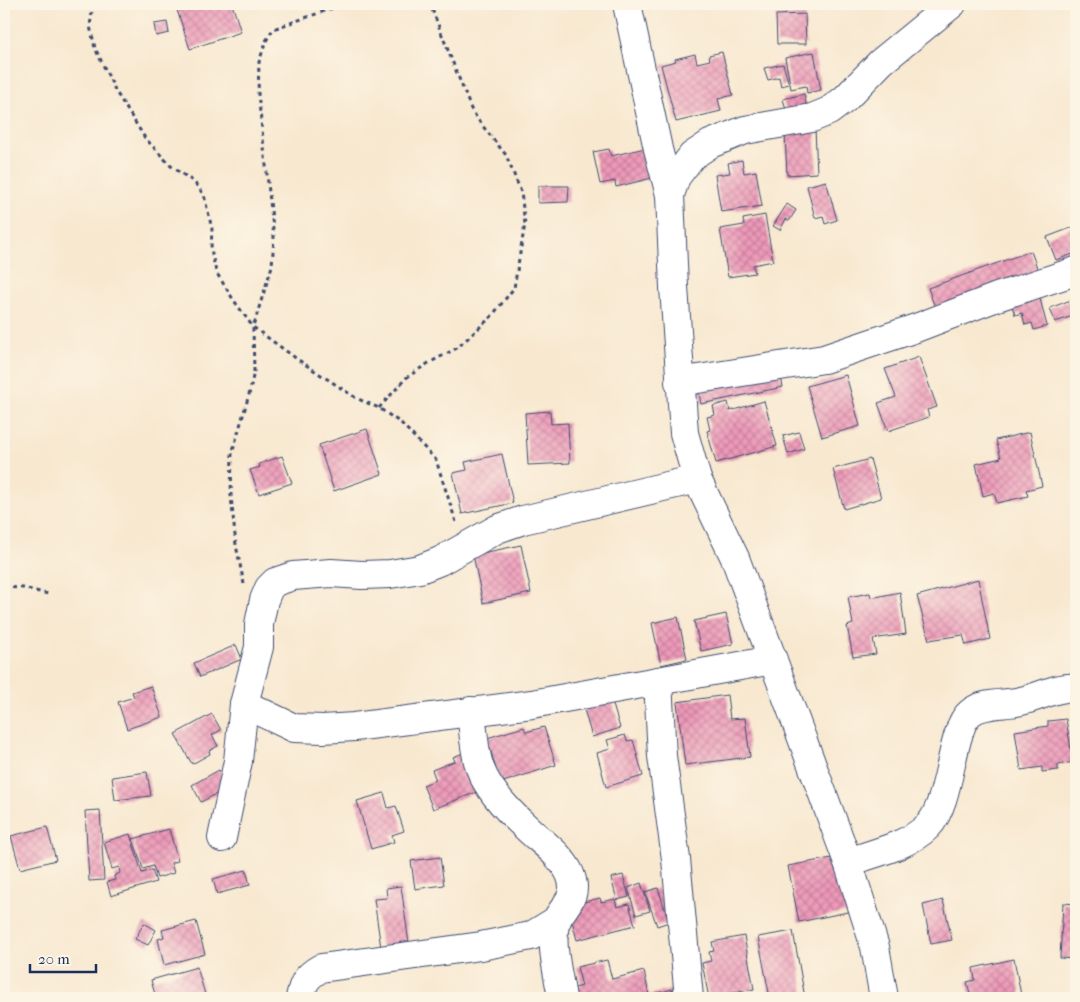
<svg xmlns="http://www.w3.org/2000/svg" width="1080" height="1002" font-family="'IM FELL French Canon',serif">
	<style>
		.building { fill: url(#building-cross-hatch) }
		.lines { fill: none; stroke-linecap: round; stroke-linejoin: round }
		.minor-casing { stroke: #3c4b6f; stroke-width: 30 }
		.path { stroke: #3c4b6f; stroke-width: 3; stroke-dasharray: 4 4; stroke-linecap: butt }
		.minor { stroke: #fff; stroke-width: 28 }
	</style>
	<defs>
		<pattern id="building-cross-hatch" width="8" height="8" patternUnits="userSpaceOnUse" patternTransform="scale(1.25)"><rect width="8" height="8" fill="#ee99b8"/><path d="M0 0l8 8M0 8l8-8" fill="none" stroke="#c07d99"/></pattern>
	</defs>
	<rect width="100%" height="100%" fill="#fcf5e5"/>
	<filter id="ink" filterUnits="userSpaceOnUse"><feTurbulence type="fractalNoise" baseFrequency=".02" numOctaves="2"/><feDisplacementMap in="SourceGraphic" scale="10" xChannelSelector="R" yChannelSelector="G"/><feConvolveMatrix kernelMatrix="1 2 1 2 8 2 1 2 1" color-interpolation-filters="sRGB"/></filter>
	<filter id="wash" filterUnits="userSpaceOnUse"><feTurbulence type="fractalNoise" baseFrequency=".0096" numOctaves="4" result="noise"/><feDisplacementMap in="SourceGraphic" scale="20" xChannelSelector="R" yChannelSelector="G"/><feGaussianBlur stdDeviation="1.12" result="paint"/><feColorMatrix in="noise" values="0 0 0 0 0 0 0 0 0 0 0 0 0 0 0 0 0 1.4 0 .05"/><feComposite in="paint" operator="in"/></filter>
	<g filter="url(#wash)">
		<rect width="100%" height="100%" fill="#f8e8d0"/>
		<g id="blocks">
			<g class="building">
				<polygon points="175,4 232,4 241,32 190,49"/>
				<polygon points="805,14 806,44 777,44 776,15"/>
				<polygon points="167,22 169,33 156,36 154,24"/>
				<polygon points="722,52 733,95 718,99 721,111 676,122 661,65 676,61 675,59 695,54 697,63 710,60 709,55"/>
				<polygon points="814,52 821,90 807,93 806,86 791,89 785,58"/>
				<polygon points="783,64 789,84 781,86 779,77 768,80 764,68"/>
				<polygon points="804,94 808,112 788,117 783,99"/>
				<polygon points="815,128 817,173 787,175 785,134"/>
				<polygon points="645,148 652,178 616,187 615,181 600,184 593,152 609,149 611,156"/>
				<polygon points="742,160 744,173 756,171 762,206 721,212 715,175 730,173 728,163"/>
				<polygon points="826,181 837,220 825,224 823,216 815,218 807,186"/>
				<polygon points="538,186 569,186 568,202 538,203"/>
				<polygon points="787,204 796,210 789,221 786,219 780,230 773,226"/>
				<polygon points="765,215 773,261 753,265 755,273 728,277 720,229 744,225 743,219"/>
				<polygon points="1076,226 1076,253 1056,260 1047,237"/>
				<polygon points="1031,251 1040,276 937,313 928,288"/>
				<polygon points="1039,295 1047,326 1034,330 1032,323 1025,325 1022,313 1015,315 1011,303"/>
				<polygon points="1076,298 1076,315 1055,322 1050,308"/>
				<polygon points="919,357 937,407 927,410 929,417 888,431 878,403 896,397 885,369"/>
				<polygon points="780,372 783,387 701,404 698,389"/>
				<polygon points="846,375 860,426 822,437 807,386"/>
				<polygon points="764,401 777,446 716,463 707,431 710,430 707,417 715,415 713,406 728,402 730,411"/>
				<polygon points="550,411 551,424 568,423 570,463 528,465 525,413"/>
				<polygon points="367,429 382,474 334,491 319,445"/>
				<polygon points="799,432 804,449 788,454 783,436"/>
				<polygon points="1030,432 1042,486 1026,490 1028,496 997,503 994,493 983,496 976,464 1001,458 996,440"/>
				<polygon points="502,454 513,503 462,514 453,473 467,470 465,462"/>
				<polygon points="282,456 292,483 259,494 250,470 260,467 259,464"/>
				<polygon points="870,459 881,498 844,509 833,469"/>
				<polygon points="521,545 531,593 483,603 473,555"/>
				<polygon points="978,579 990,639 966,645 963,635 929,640 917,596"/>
				<polygon points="900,592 906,634 873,639 876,654 853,657 847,626 853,624 848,597 870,593 871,598"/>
				<polygon points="726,614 733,644 701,651 694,621"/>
				<polygon points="678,617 687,659 661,665 652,623"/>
				<polygon points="236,645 242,659 200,677 194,663"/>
				<polygon points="151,686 162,717 127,729 118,702 134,697 132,692"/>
				<polygon points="727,695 730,719 745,718 750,757 685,765 677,702"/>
				<polygon points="611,698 620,728 592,737 583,706"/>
				<polygon points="212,714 221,730 212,735 218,746 209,751 210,754 192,764 175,734"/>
				<polygon points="1066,719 1073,762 1058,765 1058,770 1042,772 1042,767 1021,770 1015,731 1048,726 1048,721"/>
				<polygon points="524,727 526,732 544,727 556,765 500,783 487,738"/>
				<polygon points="625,735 627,741 633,740 643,776 606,787 597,753 610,749 607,740"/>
				<polygon points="466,752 482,790 433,809 423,785 436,780 432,770 455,761 453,757"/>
				<polygon points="219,770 229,787 201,802 192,785"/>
				<polygon points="147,772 151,796 115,800 112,777"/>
				<polygon points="384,793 388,808 396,806 404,831 392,835 394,842 371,849 357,801"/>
				<polygon points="100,810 104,880 89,881 85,811"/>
				<polygon points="47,827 56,860 20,869 11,836"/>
				<polygon points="169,829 178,861 171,863 174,873 157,878 153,866 143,869 133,839"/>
				<polygon points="130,834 142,873 152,870 156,882 111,896 107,882 115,880 114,876 120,873 119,867 112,869 104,842"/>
				<polygon points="843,856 853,911 799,922 788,866"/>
				<polygon points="440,857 444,885 415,889 411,861"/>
				<polygon points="246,870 250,885 217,894 213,879"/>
				<polygon points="623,875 629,897 617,900 611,878"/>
				<polygon points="641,883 650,911 636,915 628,888"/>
				<polygon points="401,886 409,944 381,948 374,899 387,898 386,888"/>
				<polygon points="658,888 669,922 657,926 645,892"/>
				<polygon points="600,898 601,902 615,899 617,907 629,904 635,925 577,940 568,906"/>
				<polygon points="943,900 952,940 931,944 923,905"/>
				<polygon points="1063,903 1076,904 1076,959 1060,958"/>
				<polygon points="196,921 205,954 164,965 158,939 164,937 162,930"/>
				<polygon points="144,923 156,930 148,945 135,939"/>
				<polygon points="793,931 805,998 770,998 758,937"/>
				<polygon points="744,936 754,989 709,998 702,963 711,961 709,952 714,951 712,942"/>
				<polygon points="1014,959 1021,995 1009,998 971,998 967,982 975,980 973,968"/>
				<polygon points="607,960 612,979 644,971 649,995 673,989 675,998 574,998 572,989 582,986 577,967"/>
				<polygon points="197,967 206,998 156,998 151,980"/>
			</g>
		</g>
	</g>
	<g filter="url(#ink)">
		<use href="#blocks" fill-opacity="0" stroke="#3c4b6f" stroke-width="1"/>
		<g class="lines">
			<defs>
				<g id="minor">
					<polyline points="627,4 658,149 670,195"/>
					<polyline points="679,382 824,359 916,328 997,297 1076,271"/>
					<polyline points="658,681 662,756 676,859 689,998"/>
					<polyline points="244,704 294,728 323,729 354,727 532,704 773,660"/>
					<path d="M 471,711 C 473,727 474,753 480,768 C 488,791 510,813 529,830 C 543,843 562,856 570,874 C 579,896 566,903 557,919 C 548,939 559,977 562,998"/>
					<polyline points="222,838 238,761 244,704 259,647 259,624 264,600 269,588 275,582 293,576 331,573 362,575 390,574 420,569 440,561 497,529 523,520 697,479"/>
					<path d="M 848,862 C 874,853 908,846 928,826 C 946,808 950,759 959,733 C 961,726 964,718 970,713 C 982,702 1006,705 1021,701 C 1040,697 1057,686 1076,688"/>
					<path d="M 300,998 C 303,982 307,976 321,968 L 481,946 L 531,936 L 557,920"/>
					<polyline points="884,998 875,947 848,862 735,558 697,479 684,433 674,287 670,195 676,177 692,156 710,144 745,130 812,118 829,111 845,99 881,62 952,4"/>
				</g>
			</defs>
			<use href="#minor" class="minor-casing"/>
			<g class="path">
				<polyline points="93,4 90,26 95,48 116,92 145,138 171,166 194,182 204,195 212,229 211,249 216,272 233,299 253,327 297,359 356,398 379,408 401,423 436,460 457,525"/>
				<polyline points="379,408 406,378 427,364 457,348 491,317 514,288 525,224 521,192 506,155 481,124 471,109 430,4"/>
				<polyline points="244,584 236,545 231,496 232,454 250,391 254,371 253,327 272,266 274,237 258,94 259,62 266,41 273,29 345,4"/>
				<polyline points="4,587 23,588 48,594"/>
			</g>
			<use href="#minor" class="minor"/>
		</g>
	</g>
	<rect width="1080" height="1002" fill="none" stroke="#fcf5e5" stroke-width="20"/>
	<path d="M30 964v8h66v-8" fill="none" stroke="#1b2f5e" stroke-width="2.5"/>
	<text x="38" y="964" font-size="15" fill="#1b2f5e" stroke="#fcf5e5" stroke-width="4" paint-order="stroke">20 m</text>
</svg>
